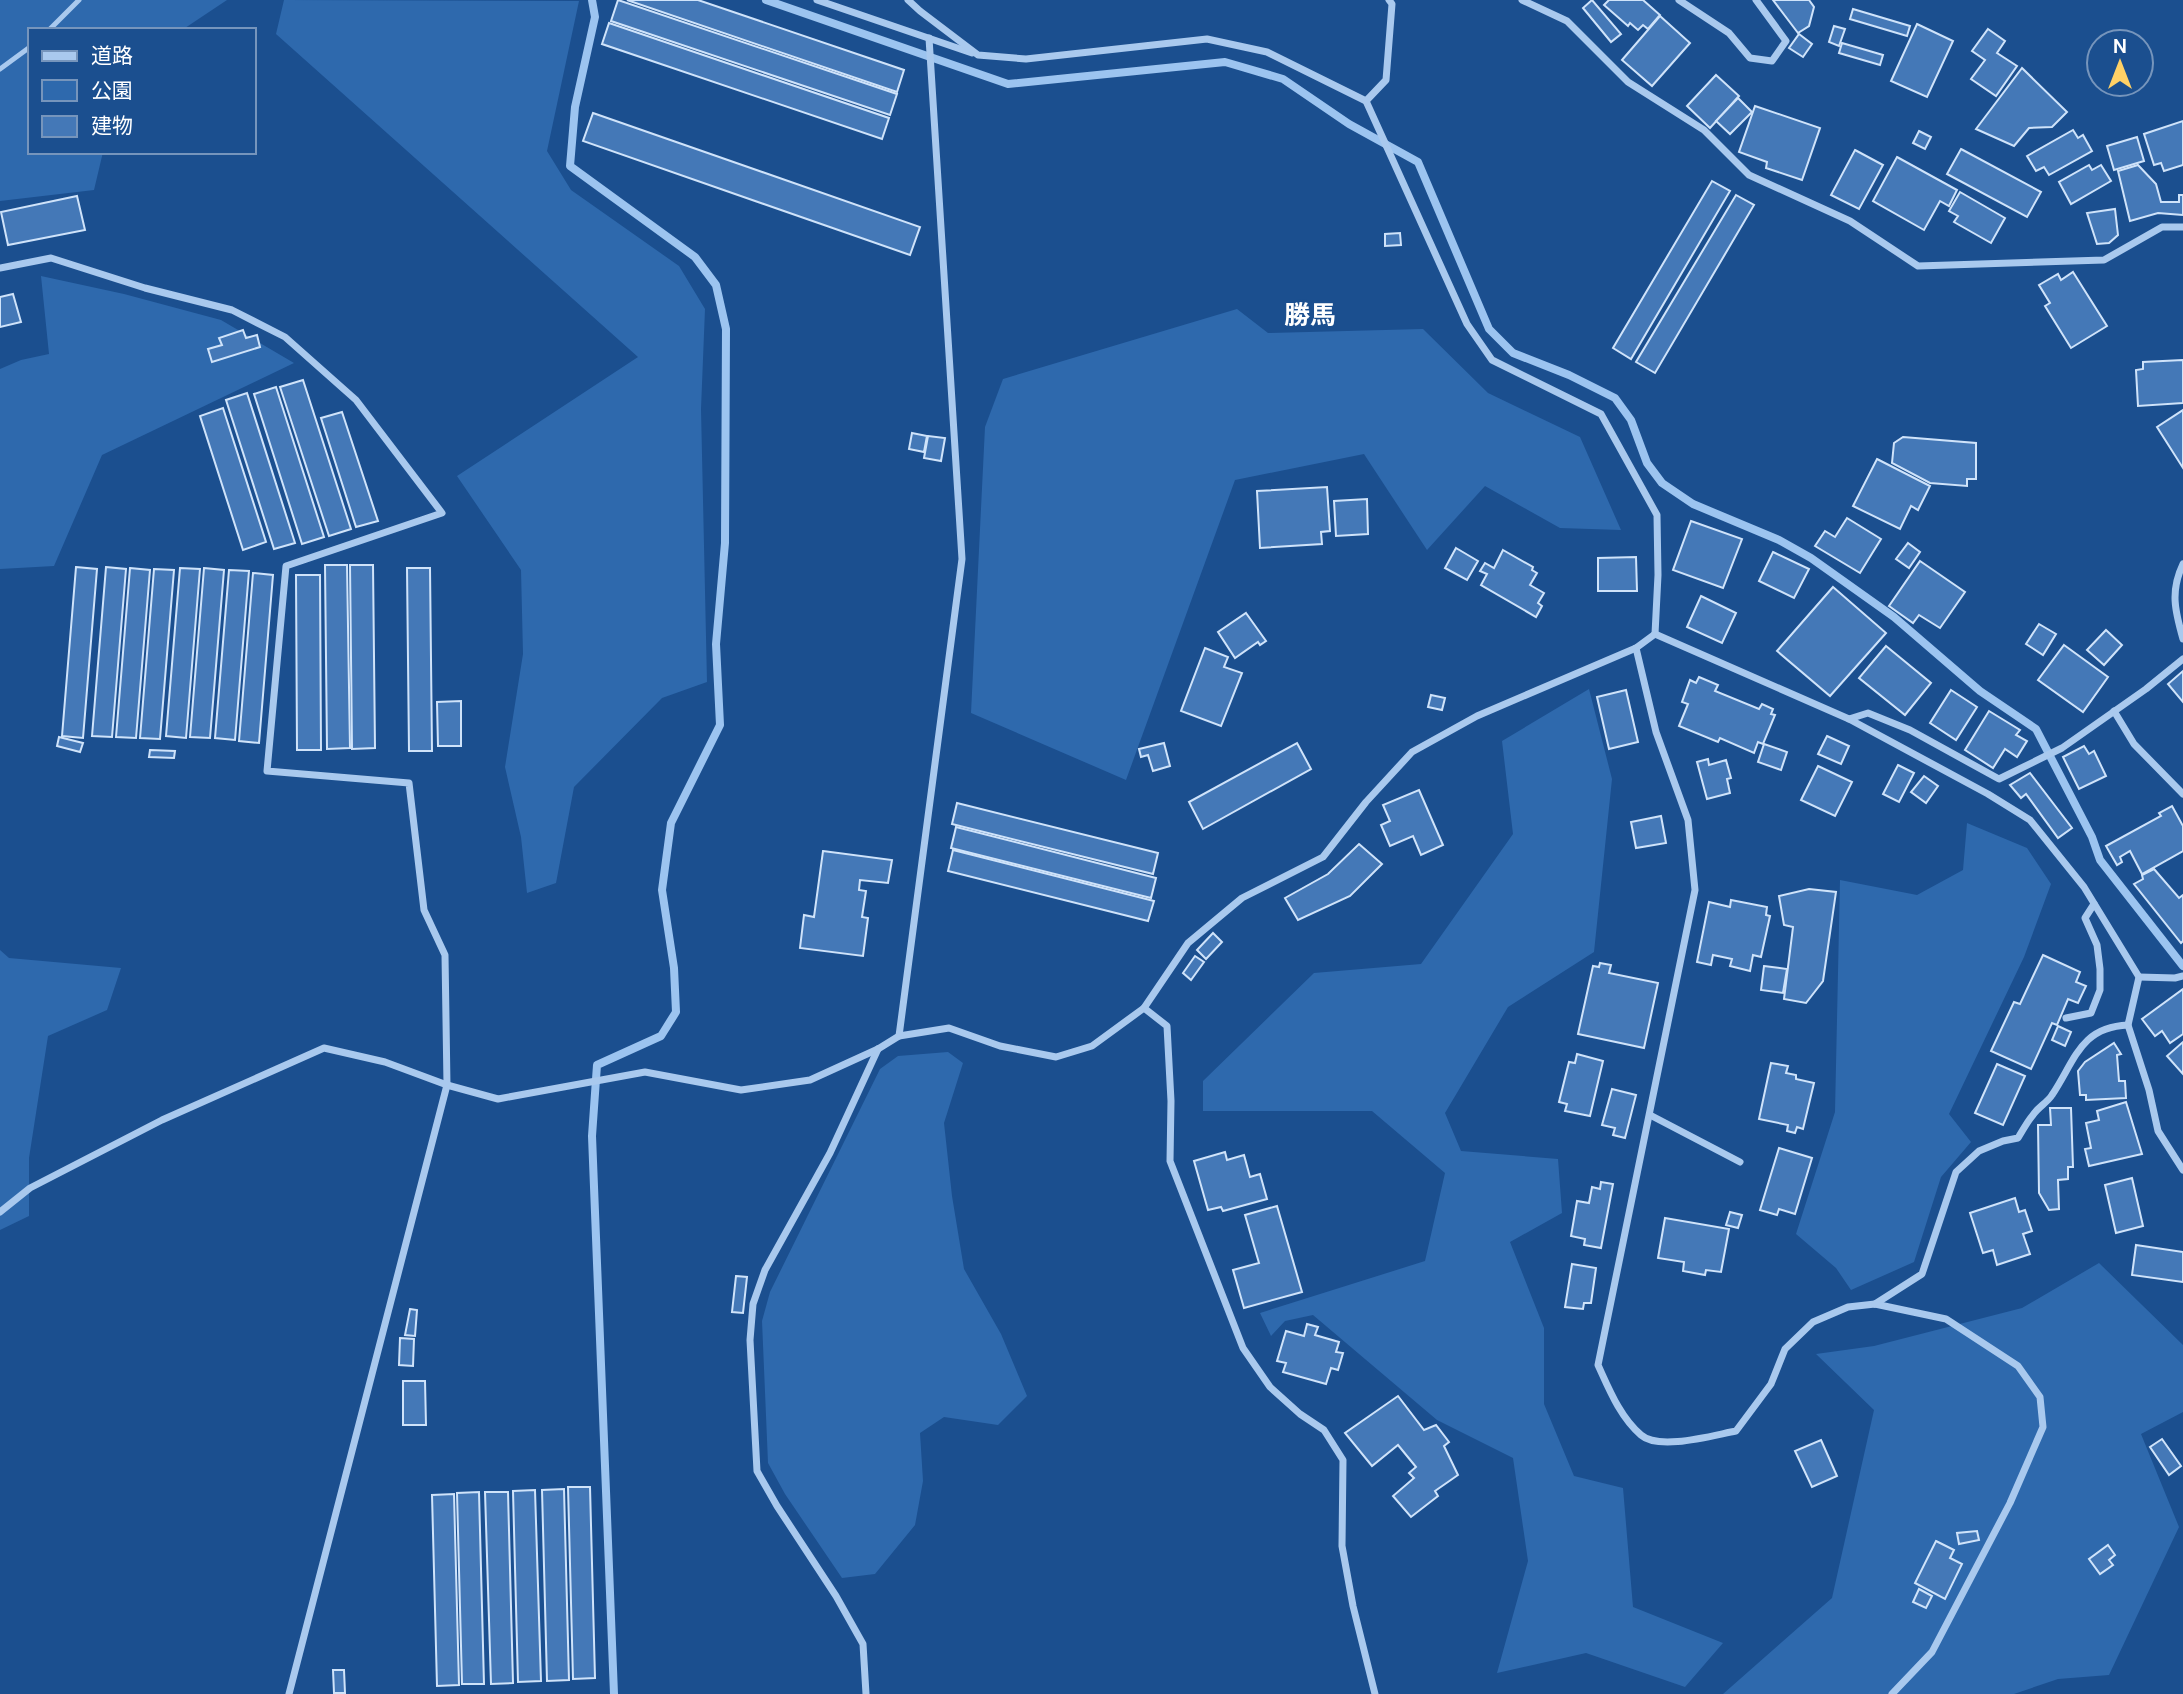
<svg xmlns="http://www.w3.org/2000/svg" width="2183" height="1694" font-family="'DM Sans','Noto Sans JP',sans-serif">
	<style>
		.green { fill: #2e69ad }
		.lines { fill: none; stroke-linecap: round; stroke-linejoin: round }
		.stream { stroke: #9cc4f0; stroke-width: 8 }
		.building { fill: #4478b7; stroke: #cfe3fa; stroke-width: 2 }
		.lane { stroke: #a9c9ee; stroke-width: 5 }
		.street { stroke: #a9c9ee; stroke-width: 7 }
		.labels { text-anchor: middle; stroke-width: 5; stroke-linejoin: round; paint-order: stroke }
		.quarter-label { font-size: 26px; font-weight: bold; fill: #fff; stroke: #1b4f8f }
	</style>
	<rect width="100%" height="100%" fill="#1b4f8f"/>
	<g class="green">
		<polygon points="0,0 227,0 182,30 30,30 30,152 103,152 94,190 0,201"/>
		<polygon points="284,0 579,1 547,151 571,190 679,266 705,309 701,409 707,682 662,698 574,787 556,883 527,893 521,837 505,767 523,654 521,570 457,476 638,357 276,34"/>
		<polygon points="41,276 124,294 221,320 294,363 102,455 54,566 0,569 0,369 21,360 49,354"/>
		<polygon points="1237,309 1268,333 1423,329 1488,393 1580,437 1621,530 1560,528 1485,486 1427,550 1364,454 1235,480 1126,780 971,713 985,427 1003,379"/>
		<polygon points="1589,689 1612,779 1594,952 1508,1007 1445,1113 1461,1151 1558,1159 1562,1213 1510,1242 1544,1328 1544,1404 1574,1476 1623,1488 1633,1607 1723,1643 1685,1687 1586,1653 1497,1673 1528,1561 1513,1458 1437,1420 1313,1315 1285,1321 1271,1336 1260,1313 1425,1261 1445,1173 1372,1111 1203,1111 1203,1081 1314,973 1421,964 1513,834 1502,741"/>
		<polygon points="1967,823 2027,848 2051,884 2024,957 1949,1114 1971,1142 1941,1177 1914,1262 1851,1290 1836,1268 1796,1234 1835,1112 1840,880 1917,895 1963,870"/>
		<polygon points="0,950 9,958 121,968 107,1010 48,1036 29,1158 29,1216 0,1230"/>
		<polygon points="948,1052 963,1063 944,1123 952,1196 964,1269 1001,1334 1027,1396 998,1425 944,1417 920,1433 923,1481 915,1525 875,1574 842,1578 785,1494 768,1463 762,1321 770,1292 880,1069 898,1056"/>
		<polygon points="2099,1263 2183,1345 2183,1412 2141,1434 2179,1527 2109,1675 2058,1679 2014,1694 1723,1694 1832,1598 1874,1410 1816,1354 1874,1346 2022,1308"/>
	</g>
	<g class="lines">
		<g class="stream">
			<polyline points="592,0 595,17 575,107 570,166 695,257 716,285 726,329 725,543 716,644 720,725 671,823 662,890 674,968 676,1012 661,1036 597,1065 592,1136 614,1694"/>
			<polyline points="766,0 1008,84 1225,62 1283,79 1349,124 1418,162 1489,329 1513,353 1569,375 1615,398 1631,420 1647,463 1662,483 1693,504 1779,540 1811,558 1894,617 1980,691 2036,729 2092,837 2100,860 2183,966"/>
		</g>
	</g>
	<g class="building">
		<polygon points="618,0 897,94 890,115 611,21"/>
		<polygon points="627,0 698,0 904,70 897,92"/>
		<polygon points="1592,0 1621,34 1611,42 1583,8"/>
		<polygon points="1609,0 1643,0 1660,15 1648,29 1643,25 1638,30 1630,23 1628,26 1604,5"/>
		<polygon points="1773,0 1809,0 1814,7 1809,26 1798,33"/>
		<polygon points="1853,9 1910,26 1907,36 1850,19"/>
		<polygon points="1660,16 1690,43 1652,86 1622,60"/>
		<polygon points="609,23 889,118 882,139 602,44"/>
		<polygon points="1917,24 1953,41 1927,97 1891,81"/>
		<polygon points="1834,26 1845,29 1839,46 1829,42"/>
		<polygon points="1988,29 2005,41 1997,53 2017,66 1996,96 1971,79 1985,60 1972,51"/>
		<polygon points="1799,34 1812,44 1803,57 1789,48"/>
		<polygon points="1842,43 1883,55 1880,65 1839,53"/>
		<polygon points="2022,68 2067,112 2052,127 2029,128 2014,146 1976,129"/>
		<polygon points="1716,75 1739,96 1710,128 1687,106"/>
		<polygon points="1738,98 1752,112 1730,134 1716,121"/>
		<polygon points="1755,106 1820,128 1802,180 1766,168 1767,162 1739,152"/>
		<polygon points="593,113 920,227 910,255 583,141"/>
		<polygon points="2183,121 2183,165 2164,171 2161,163 2154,165 2144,134"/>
		<polygon points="2073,130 2078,138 2083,135 2092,151 2049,175 2044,167 2036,171 2027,156"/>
		<polygon points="1919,131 1931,137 1925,149 1913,143"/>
		<polygon points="2137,137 2144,161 2114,170 2107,146"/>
		<polygon points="1961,149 2041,192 2027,217 1947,174"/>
		<polygon points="1855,150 1883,165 1859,209 1831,195"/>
		<polygon points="1897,157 1957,190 1949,206 1940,201 1924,230 1873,201"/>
		<polygon points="2089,165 2092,170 2101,165 2111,181 2071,204 2059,182"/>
		<polygon points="2138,165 2156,184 2161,202 2179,202 2179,195 2183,195 2183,215 2158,213 2130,221 2118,171"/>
		<polygon points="1712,181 1730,191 1631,359 1613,348"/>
		<polygon points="1960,192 2005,218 1991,243 1954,222 1958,216 1949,211"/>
		<polygon points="1736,195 1754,205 1655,373 1636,362"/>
		<polygon points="77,196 85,230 8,245 1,212"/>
		<polygon points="2115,209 2118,235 2109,243 2097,244 2087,213"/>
		<polygon points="1400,233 1401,245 1385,246 1385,234"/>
		<polygon points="2073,272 2107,326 2071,348 2045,306 2050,303 2039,285 2058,274 2061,280"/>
		<polygon points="13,294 21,322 0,327 0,297"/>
		<polygon points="243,330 246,338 257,335 260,347 212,362 208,349 222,345 219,338"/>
		<polygon points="2183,360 2183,403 2138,406 2136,370 2143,369 2143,362"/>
		<polygon points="303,380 351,529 329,536 280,387"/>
		<polygon points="276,387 324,537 302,544 254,394"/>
		<polygon points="247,393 295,543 274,549 226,400"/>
		<polygon points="223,408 266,542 243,550 200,416"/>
		<polygon points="2183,410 2183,468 2157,427"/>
		<polygon points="342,412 378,521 356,527 321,418"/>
		<polygon points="912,433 927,436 924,452 909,449"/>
		<polygon points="928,436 945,438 941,461 924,458"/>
		<polygon points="1903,437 1976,443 1976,479 1967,479 1967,486 1930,483 1892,463 1894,443"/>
		<polygon points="1877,459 1930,486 1918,510 1911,506 1900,529 1853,506"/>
		<polygon points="1327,487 1330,531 1321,532 1322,544 1260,548 1257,491"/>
		<polygon points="1367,499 1368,534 1336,536 1334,501"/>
		<polygon points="1847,518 1881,539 1860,573 1815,546 1825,531 1835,537"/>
		<polygon points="1691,521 1742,539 1723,588 1673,570"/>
		<polygon points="1908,543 1920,552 1909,568 1896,559"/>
		<polygon points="1456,548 1478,561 1467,580 1445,568"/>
		<polygon points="1503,550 1533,567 1532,570 1537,573 1530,585 1544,593 1538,603 1542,606 1536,617 1481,585 1487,574 1480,571 1485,563 1494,568"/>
		<polygon points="1773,552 1809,569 1794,598 1759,581"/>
		<polygon points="1636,557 1637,591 1598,591 1598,558"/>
		<polygon points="1920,561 1965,592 1940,628 1919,615 1913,623 1889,606"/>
		<polygon points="325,565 347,565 350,748 327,749"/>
		<polygon points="350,565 373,565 375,748 352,749"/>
		<polygon points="76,567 97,569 83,738 62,736"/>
		<polygon points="106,567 126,569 112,737 92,736"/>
		<polygon points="130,568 150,570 136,738 116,737"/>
		<polygon points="180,568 200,569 186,738 166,736"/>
		<polygon points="204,568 224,570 210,738 190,737"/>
		<polygon points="407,568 430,568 432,751 409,751"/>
		<polygon points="154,569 174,570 160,739 140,738"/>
		<polygon points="229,570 249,571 235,740 215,738"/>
		<polygon points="253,573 273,575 259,743 239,741"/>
		<polygon points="296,575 320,575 321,750 297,750"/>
		<polygon points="1833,587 1886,633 1830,696 1777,651"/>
		<polygon points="1701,596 1736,613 1722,643 1687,627"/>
		<polygon points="1246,613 1266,641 1260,645 1258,642 1235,658 1218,632"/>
		<polygon points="2039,624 2056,634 2043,655 2026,644"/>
		<polygon points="2106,630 2122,645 2104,665 2087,650"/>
		<polygon points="2064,645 2108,677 2083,712 2038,680"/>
		<polygon points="1886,646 1931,683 1905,715 1859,678"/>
		<polygon points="1205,648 1228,657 1224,667 1242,673 1221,726 1181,711"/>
		<polygon points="2183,671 2183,702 2168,684"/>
		<polygon points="1699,677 1718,685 1715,691 1759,709 1762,704 1773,709 1771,714 1775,715 1763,744 1758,742 1754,753 1720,738 1718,742 1679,726 1688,704 1682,702 1690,680 1696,683"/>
		<polygon points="1626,690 1638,742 1609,749 1597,697"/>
		<polygon points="1951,690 1977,707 1956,740 1930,723"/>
		<polygon points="1431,695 1445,698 1442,710 1428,707"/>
		<polygon points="461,701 461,746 438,746 437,702"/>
		<polygon points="1989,711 2020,730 2016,735 2027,741 2017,757 2005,749 1993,768 1965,750"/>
		<polygon points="1827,736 1849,746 1841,764 1818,754"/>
		<polygon points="59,737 83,743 80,752 57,746"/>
		<polygon points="1164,743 1170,766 1153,771 1148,755 1141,757 1139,749"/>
		<polygon points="1297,743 1311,769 1203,829 1189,802"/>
		<polygon points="1764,744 1787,752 1781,770 1758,762"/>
		<polygon points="2084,746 2089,754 2094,751 2106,776 2079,789 2063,757"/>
		<polygon points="150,750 175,751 174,758 149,757"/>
		<polygon points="1708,759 1709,765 1726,760 1731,778 1727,779 1730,793 1707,799 1697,762"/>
		<polygon points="1898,765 1914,773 1899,802 1883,794"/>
		<polygon points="1818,766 1852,782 1835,816 1801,800"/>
		<polygon points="2030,773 2072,828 2058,838 2026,794 2021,798 2010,785"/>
		<polygon points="1924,776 1938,786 1926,803 1911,792"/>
		<polygon points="1419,790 1443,845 1421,855 1413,836 1390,846 1381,825 1390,821 1383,805"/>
		<polygon points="957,803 1158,853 1153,874 952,824"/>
		<polygon points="2172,806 2183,826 2183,851 2142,874 2130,851 2120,857 2122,862 2117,865 2106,846 2161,816 2159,813"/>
		<polygon points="1661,816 1666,843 1636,848 1631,822"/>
		<polygon points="956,827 1156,878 1151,898 951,848"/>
		<polygon points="1359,844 1382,864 1350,896 1298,920 1285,898 1328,874"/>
		<polygon points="953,850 1154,901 1148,921 948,871"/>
		<polygon points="823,851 892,860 888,883 860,880 859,890 866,891 862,917 868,918 863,956 800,948 804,915 814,917"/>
		<polygon points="2154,869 2179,898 2183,895 2183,941 2181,943 2134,884 2143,879 2142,875"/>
		<polygon points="1809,889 1836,892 1823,981 1806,1003 1784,999 1793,927 1784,925 1779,896"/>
		<polygon points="1731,900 1767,907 1766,915 1770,916 1761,957 1753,955 1750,971 1730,966 1732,959 1713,955 1711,965 1697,962 1709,902 1730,907"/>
		<polygon points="1213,933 1222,942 1206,959 1197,950"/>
		<polygon points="2043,955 2080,972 2076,982 2086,986 2078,1003 2068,999 2057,1025 2052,1023 2031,1069 1991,1051 2014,1002 2020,1004"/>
		<polygon points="1195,956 1204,962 1191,980 1183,973"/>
		<polygon points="1600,963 1611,965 1609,973 1658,983 1644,1048 1578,1034 1593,966 1599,967"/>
		<polygon points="1764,966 1787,969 1783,993 1761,990"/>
		<polygon points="2183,989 2183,1034 2170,1043 2162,1031 2155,1036 2142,1019"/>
		<polygon points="2058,1026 2071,1032 2065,1046 2052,1040"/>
		<polygon points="2183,1042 2183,1074 2167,1056"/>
		<polygon points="2114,1043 2121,1054 2117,1055 2119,1081 2125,1081 2126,1098 2086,1100 2086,1095 2080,1095 2078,1071 2085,1062"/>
		<polygon points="1577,1054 1603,1061 1590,1116 1565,1111 1567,1104 1559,1102 1569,1062 1575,1063"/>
		<polygon points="1771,1063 1788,1066 1786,1073 1796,1075 1796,1079 1814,1083 1803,1129 1797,1127 1795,1133 1787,1131 1788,1125 1759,1119"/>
		<polygon points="1997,1064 2025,1076 2003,1125 1975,1113"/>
		<polygon points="1612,1089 1636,1095 1625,1138 1613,1135 1615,1128 1602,1125"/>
		<polygon points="2126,1102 2142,1154 2089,1166 2085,1149 2091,1148 2086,1123 2099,1120 2097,1111"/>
		<polygon points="2050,1108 2071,1108 2073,1167 2068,1167 2068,1179 2058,1180 2059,1209 2049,1210 2039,1193 2038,1125 2051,1125"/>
		<polygon points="1779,1148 1812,1158 1795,1214 1779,1209 1777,1215 1760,1210"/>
		<polygon points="1225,1152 1227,1160 1244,1155 1250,1177 1260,1174 1267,1199 1223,1211 1221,1207 1208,1210 1194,1161"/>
		<polygon points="2132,1178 2143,1226 2116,1233 2105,1185"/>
		<polygon points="1601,1182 1613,1184 1601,1248 1584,1245 1585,1239 1571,1236 1577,1201 1589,1203 1592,1187 1600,1189"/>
		<polygon points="2015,1198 2019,1212 2025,1210 2032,1231 2023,1234 2030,1254 1997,1265 1993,1250 1983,1253 1970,1213"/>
		<polygon points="1277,1206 1302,1292 1244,1308 1233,1270 1259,1263 1245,1215"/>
		<polygon points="1730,1212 1742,1215 1738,1228 1726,1225"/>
		<polygon points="1665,1218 1729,1229 1721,1272 1706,1270 1705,1275 1683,1271 1684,1262 1658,1258"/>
		<polygon points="2136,1245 2183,1252 2183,1282 2132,1275"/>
		<polygon points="1572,1264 1596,1268 1591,1303 1584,1303 1583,1309 1565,1307"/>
		<polygon points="736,1276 747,1277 743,1313 732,1312"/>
		<polygon points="410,1309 417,1310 415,1336 405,1335"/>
		<polygon points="1307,1324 1318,1327 1315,1335 1339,1342 1336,1352 1343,1353 1338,1370 1331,1368 1326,1384 1283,1372 1286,1363 1277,1361 1286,1331 1304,1336"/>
		<polygon points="400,1338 414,1339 413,1366 399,1365"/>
		<polygon points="403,1381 425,1381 426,1425 403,1425"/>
		<polygon points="1398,1396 1424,1430 1436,1425 1449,1442 1444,1446 1458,1475 1435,1491 1438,1496 1411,1517 1393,1496 1414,1478 1409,1473 1416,1467 1398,1445 1372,1466 1345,1433"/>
		<polygon points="2162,1439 2181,1466 2169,1475 2150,1447"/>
		<polygon points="1821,1440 1837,1476 1812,1487 1795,1451"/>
		<polygon points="568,1487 590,1487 595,1678 573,1679"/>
		<polygon points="564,1489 569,1680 547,1681 542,1490"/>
		<polygon points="535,1490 541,1681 518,1682 513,1491"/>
		<polygon points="479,1492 484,1684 462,1684 457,1493"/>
		<polygon points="485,1492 508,1492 513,1683 491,1684"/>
		<polygon points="454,1494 459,1685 437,1686 432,1495"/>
		<polygon points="1977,1531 1979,1540 1959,1544 1957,1533"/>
		<polygon points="1936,1541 1954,1550 1950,1558 1962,1564 1945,1599 1915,1583"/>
		<polygon points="2108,1545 2115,1555 2109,1560 2113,1565 2100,1574 2089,1559"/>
		<polygon points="1919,1589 1932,1596 1926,1608 1913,1602"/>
		<polygon points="333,1670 344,1670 345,1693 334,1693"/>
	</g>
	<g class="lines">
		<g class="lane">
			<polyline points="49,30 79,0"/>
			<polyline points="0,69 30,47"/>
		</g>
		<g class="street">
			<polyline points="817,0 972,53"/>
			<polyline points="908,0 920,11 978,55 1026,59 1207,39 1267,52 1366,101 1467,324 1492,360 1601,414 1657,515 1658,575 1655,634"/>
			<polyline points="1522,0 1567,21 1628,82 1704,130 1749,175 1850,221 1918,266 2104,260 2162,227 2183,227"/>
			<polyline points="1679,0 1729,33 1750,58 1772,61 1786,41 1756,0"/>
			<polyline points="1366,101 1386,80 1392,4 1389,0"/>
			<polyline points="0,268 51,258 145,288 232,310 285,337 356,400 442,513 286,566 267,771 409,783 424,910 445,955 447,1085 289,1694"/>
			<path d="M 2183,564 C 2170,591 2175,611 2183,639"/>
			<polyline points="1655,634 1849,719 1988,794 2030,820 2084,887 2139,977 2128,1025 2149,1090 2158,1131 2183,1170"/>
			<path d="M 1636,648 L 1656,732 L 1688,820 L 1695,890 L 1598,1365 C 1609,1389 1620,1417 1641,1435 C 1659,1451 1714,1435 1736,1431 L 1771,1384 L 1785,1349 L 1813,1322 L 1848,1307 L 1875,1304 L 1946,1319 L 2018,1366 L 2040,1397 L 2043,1427 L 2010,1503 L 1932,1652 L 1892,1694"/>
			<polyline points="2114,711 2134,744 2183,794"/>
			<polyline points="1849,719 1868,713 1910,730 1999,779 2062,748 2146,689 2183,659"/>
			<polyline points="2139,977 2175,978 2183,976"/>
			<polyline points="1144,1008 1167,1026 1171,1101 1170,1161 1243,1348 1270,1387 1300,1414 1324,1430 1343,1460 1342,1546 1353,1606 1375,1694"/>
			<polyline points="2066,1018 2091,1013 2100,990 2100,969 2097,945 2085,918 2094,904"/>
			<polyline points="899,1036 962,559 929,38"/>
			<polyline points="1650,1115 1740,1162"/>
			<polyline points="0,1212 30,1188 162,1120 324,1048 385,1062 447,1085 498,1099 645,1072 741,1090 810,1080 878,1049 899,1036 949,1028 1000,1046 1056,1057 1092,1046 1144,1008 1188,943 1242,898 1323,857 1366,802 1412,752 1477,716 1636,648 1655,634"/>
			<path d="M 1875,1304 L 1922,1274 L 1956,1172 L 1979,1151 L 2003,1141 L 2018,1138 C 2023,1130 2027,1122 2033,1115 C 2038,1107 2047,1103 2052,1095 C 2075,1061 2080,1027 2128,1025"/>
			<polyline points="866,1694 863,1644 836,1596 777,1506 757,1471 750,1340 753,1304 765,1270 830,1153 878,1049"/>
		</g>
	</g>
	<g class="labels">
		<g class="quarter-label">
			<text x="1310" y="324">勝馬</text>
		</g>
	</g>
	<rect x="28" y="28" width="228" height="126" fill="#1b4f8f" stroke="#7695bc" stroke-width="2"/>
	<rect x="42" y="51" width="35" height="10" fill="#a9c9ee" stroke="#7695bc" stroke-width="2"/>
	<text x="91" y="63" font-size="21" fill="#ffffff">道路</text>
	<rect x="42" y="80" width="35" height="21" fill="#2e69ad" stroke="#7695bc" stroke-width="2"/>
	<text x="91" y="98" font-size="21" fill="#ffffff">公園</text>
	<rect x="42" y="116" width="35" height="21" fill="#4478b7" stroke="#7695bc" stroke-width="2"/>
	<text x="91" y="133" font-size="21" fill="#ffffff">建物</text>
	<g transform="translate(2120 63)"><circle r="33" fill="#1b4f8f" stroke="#7695bc" stroke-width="2"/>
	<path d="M0-5L12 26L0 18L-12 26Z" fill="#ffd166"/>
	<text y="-10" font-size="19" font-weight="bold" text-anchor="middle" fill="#ffffff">N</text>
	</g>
</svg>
